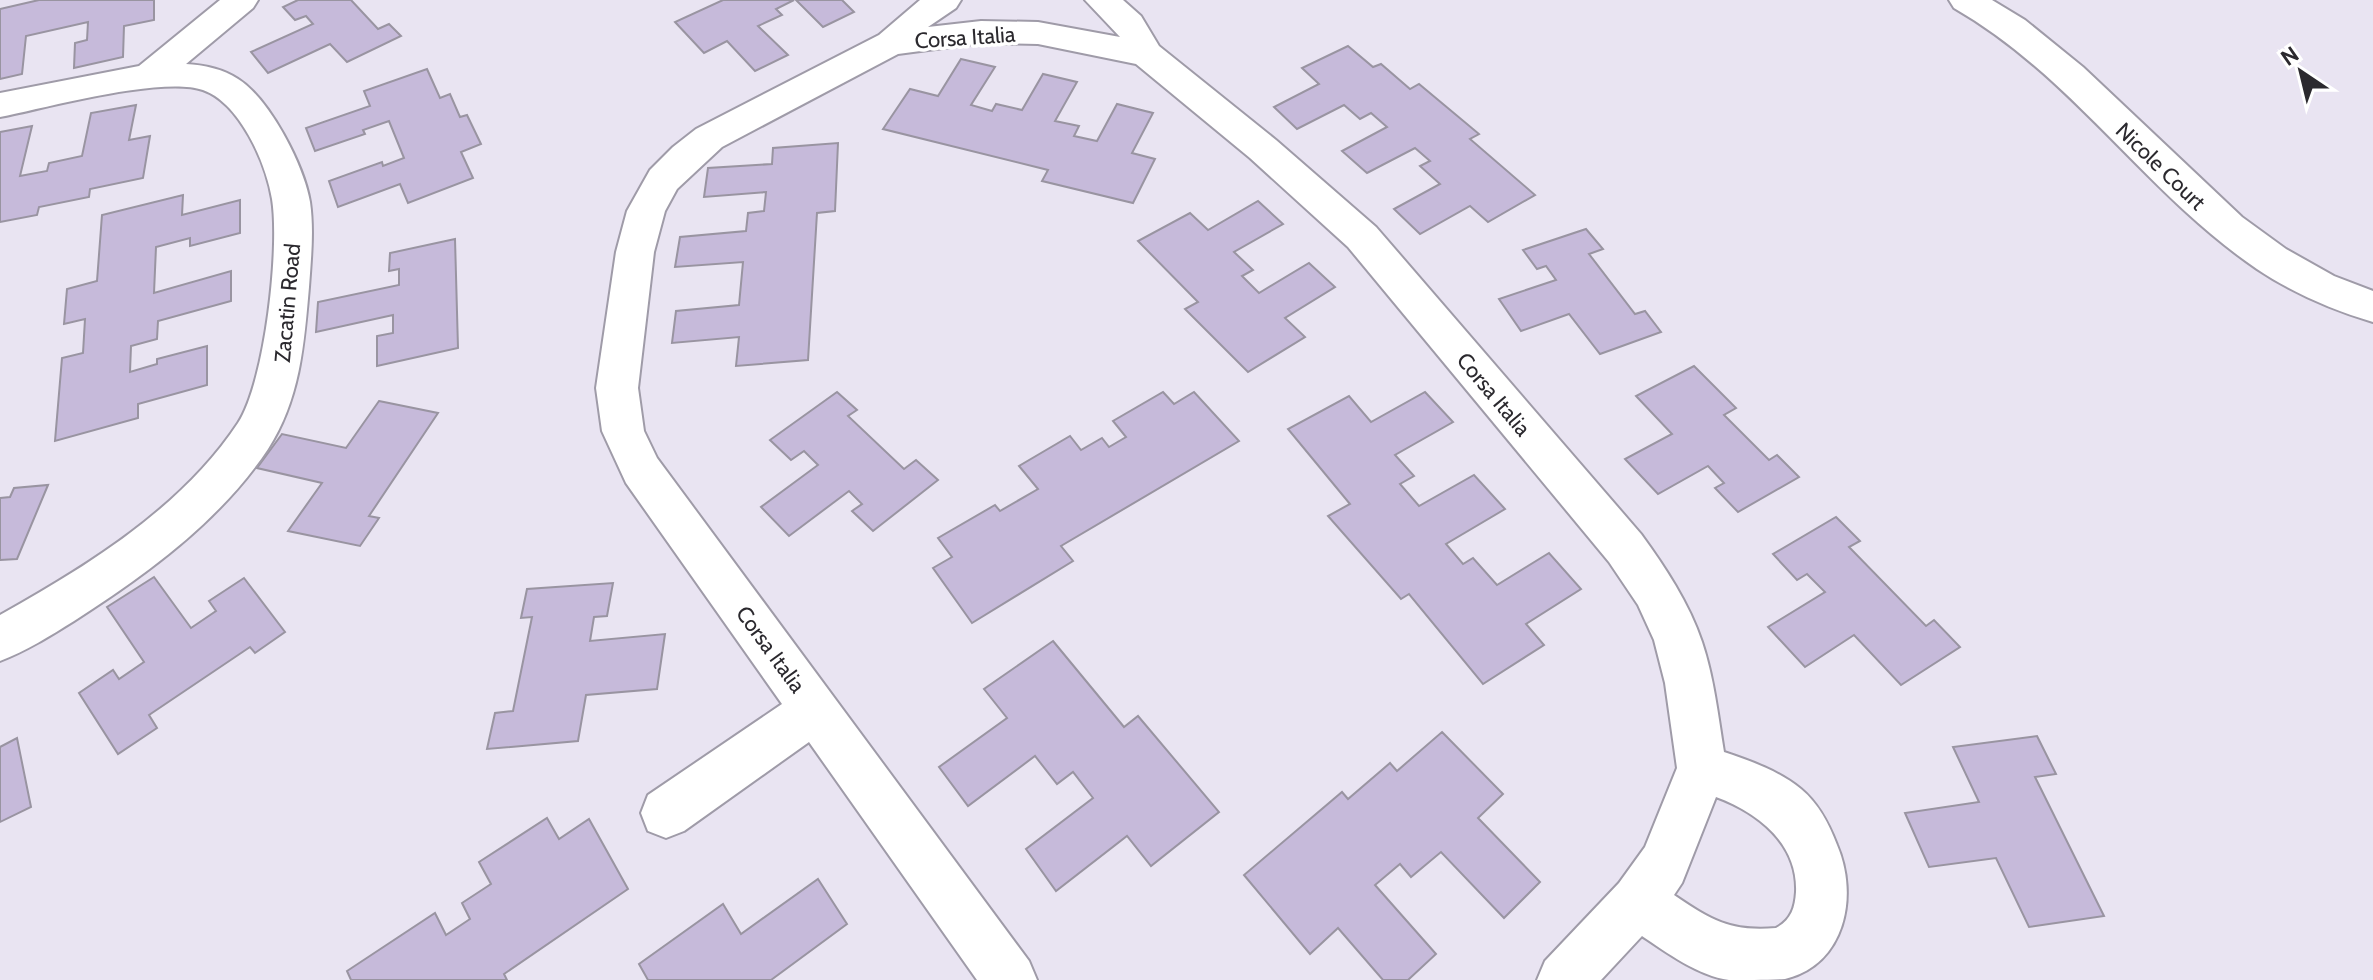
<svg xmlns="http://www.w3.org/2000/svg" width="2373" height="980" font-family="Cabin,sans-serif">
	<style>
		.building { fill: #c6bada; stroke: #9994a1; stroke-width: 2 }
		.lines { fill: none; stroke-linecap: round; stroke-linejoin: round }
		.minor-casing { stroke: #9f9ba8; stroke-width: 4 }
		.minor { fill: #fff; fill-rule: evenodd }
		.labels { text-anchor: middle; stroke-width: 7; stroke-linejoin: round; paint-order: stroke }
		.street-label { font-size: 22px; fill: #2b292e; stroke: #fff }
	</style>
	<rect width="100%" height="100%" fill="#e9e4f2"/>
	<g class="building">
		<polygon points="39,0 154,0 154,20 124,26 123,57 74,68 75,43 87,40 88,22 26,36 22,74 0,79 0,9"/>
		<polygon points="298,0 351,0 378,29 389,24 401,36 347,62 330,44 268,73 251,52 313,24 306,16 295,20 283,7"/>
		<polygon points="723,0 794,0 776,9 782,15 758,26 788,55 755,71 727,41 704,53 675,22"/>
		<polygon points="796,0 842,0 854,12 823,27"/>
		<polygon points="1348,46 1373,67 1381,64 1410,89 1419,84 1479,134 1470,139 1535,195 1488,222 1470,206 1420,234 1394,209 1440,184 1420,166 1430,161 1415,148 1367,173 1342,151 1387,127 1371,113 1360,119 1344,105 1297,129 1274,107 1319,84 1302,68"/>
		<polygon points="961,59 995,67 971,105 992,111 996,104 1022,110 1043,74 1077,82 1055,121 1079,126 1074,136 1097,141 1117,104 1153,113 1132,153 1155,159 1133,203 1042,181 1048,170 883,129 910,89 938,96"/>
		<polygon points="427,69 440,98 450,94 460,117 467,115 481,144 461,152 473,178 408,203 400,184 338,207 329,181 382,162 383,166 404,158 389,121 363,130 365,134 315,151 306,128 370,106 364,91"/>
		<polygon points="136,105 129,140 150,136 143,178 90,189 89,197 39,207 37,215 0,222 0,132 32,126 20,176 47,171 49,163 82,156 91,113"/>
		<polygon points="838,143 835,211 817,213 808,360 736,366 739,337 672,343 676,311 739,305 743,262 675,267 680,237 746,231 748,213 764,211 766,192 704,197 708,168 772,164 773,148"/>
		<polygon points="183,195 182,215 240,200 240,233 190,246 190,238 156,247 154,293 231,271 231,301 158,321 157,339 131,346 130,372 157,364 157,359 207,346 207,385 138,404 138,418 55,441 62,358 83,353 85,319 64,324 67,289 97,281 102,215"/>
		<polygon points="1258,201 1283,224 1234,252 1253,270 1242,276 1259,293 1309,263 1335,287 1285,318 1305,337 1248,372 1185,309 1198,302 1138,241 1190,213 1208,230"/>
		<polygon points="1586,229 1603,249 1589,254 1635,314 1645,311 1661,332 1600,354 1569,314 1521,331 1499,299 1556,280 1546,266 1537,269 1523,250"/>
		<polygon points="455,239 458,348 377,366 377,336 393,333 393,315 316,332 318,302 399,285 399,269 389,271 390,253"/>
		<polygon points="1694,366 1736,408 1724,415 1769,460 1777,455 1799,477 1738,512 1715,488 1724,483 1708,466 1658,494 1625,459 1672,434 1636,396"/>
		<polygon points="837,392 857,410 848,416 904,469 916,460 938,480 873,531 852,511 862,504 849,491 789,536 761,507 818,465 804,451 791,460 770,440"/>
		<polygon points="1163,392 1174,404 1194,392 1239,441 1061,546 1073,561 972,623 933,568 952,557 938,538 995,505 1000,511 1038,489 1019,466 1070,436 1081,450 1102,438 1109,447 1126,437 1113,421"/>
		<polygon points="1425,392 1453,422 1395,455 1414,476 1400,484 1419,506 1474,475 1505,509 1446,544 1463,564 1473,558 1497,585 1549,553 1581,589 1526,624 1544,645 1483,684 1409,594 1401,599 1328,516 1350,504 1288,429 1349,396 1371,422"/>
		<polygon points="379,401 438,413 369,516 379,518 360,546 288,531 322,483 257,468 282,434 346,448"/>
		<polygon points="48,485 17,559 0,560 0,498 10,497 14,488"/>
		<polygon points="1836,517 1860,541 1849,547 1926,626 1934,620 1960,647 1901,685 1854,635 1805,667 1768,627 1825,592 1807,574 1797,580 1773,554"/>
		<polygon points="154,577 191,628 216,611 209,601 244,578 285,632 255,653 250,647 149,715 157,728 118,754 79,693 113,670 119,679 144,662 107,607"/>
		<polygon points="613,583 607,616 594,617 590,641 665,634 657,689 586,695 578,741 487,749 495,713 513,711 532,617 521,618 527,589"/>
		<polygon points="1053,641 1124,727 1138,716 1219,812 1151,866 1127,836 1056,891 1026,849 1093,798 1073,772 1057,784 1035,756 968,806 939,767 1007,718 984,689"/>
		<polygon points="1442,732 1503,794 1478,818 1540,882 1504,918 1441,852 1411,877 1400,864 1375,885 1436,954 1408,980 1383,980 1338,928 1310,954 1244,875 1342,792 1348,799 1390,763 1397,771"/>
		<polygon points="2037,736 2056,774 2035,777 2104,916 2029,927 1996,858 1929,867 1905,813 1979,802 1953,747"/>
		<polygon points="17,738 31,807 0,822 0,747"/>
		<polygon points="547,818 559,839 589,819 628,889 504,974 507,980 351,980 347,971 435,913 446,935 470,919 462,903 491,884 479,862"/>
		<polygon points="818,879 847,924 771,980 648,980 639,964 723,904 741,934"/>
	</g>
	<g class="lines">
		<defs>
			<g id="minor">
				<path d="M 220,0 L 258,0 L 253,8 L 186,64 C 204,65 223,69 238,79 C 270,99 304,166 310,202 C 314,230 311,259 309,287 C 304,345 300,399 268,449 C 220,521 146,575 74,621 C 50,636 26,651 0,661 L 0,615 C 86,567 182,508 238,423 C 265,382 280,248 272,199 C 266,163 240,103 203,90 C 161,76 46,108 0,117 L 0,93 L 139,66 Z"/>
				<path d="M 920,0 L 961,0 L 956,8 L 928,27 L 981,21 L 1038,22 L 1120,37 L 1085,0 L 1123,0 L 1141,16 L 1159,46 L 1276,140 L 1376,227 L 1641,534 C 1665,567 1689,603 1702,642 C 1714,678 1718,715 1724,752 C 1751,761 1779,771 1801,789 C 1819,804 1829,824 1837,845 C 1859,896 1845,965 1785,979 C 1770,980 1745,980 1729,980 C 1699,976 1667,953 1642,936 L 1601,980 L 1537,980 L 1545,961 L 1619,883 L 1645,847 L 1677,768 L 1665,683 L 1654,640 L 1638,605 L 1609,562 L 1348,247 L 1250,158 L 1136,64 L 1038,44 L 981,43 L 898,54 L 722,147 L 677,189 L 665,211 L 654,252 L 638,388 L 644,431 L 657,458 L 1029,961 L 1037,980 L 977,980 L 809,742 L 684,831 L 666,838 L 648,831 L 641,813 L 648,795 L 782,704 L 626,483 L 602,431 L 596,388 L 616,252 L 627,211 L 650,170 L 673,147 L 696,129 L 879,35 ZM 1716,797 C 1757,812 1798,843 1796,892 C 1795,908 1791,920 1776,928 C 1730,932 1711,920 1674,895 L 1682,883 Z"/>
				<path d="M 1949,0 L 1992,0 L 2025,20 L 2083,67 L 2242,217 L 2286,249 L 2334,276 L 2373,291 L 2373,322 C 2333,310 2293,293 2257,269 C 2145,193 2074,77 1954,8 Z"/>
			</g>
		</defs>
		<use href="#minor" class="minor-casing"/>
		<use href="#minor" class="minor"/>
	</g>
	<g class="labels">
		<g class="street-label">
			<text transform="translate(965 37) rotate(-4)" y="8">Corsa Italia</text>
			<text transform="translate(2161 166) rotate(44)" y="8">Nicole Court</text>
			<text transform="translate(287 303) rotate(-85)" y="8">Zacatin Road</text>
			<text transform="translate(1494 394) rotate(50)" y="8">Corsa Italia</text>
			<text transform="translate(771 649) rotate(54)" y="8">Corsa Italia</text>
		</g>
	</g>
	<g transform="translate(2301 72) rotate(325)" stroke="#ffffff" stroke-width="6" paint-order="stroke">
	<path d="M0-6L14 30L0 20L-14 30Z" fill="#2b292e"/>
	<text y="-12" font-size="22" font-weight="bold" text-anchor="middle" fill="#2b292e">N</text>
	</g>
</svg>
